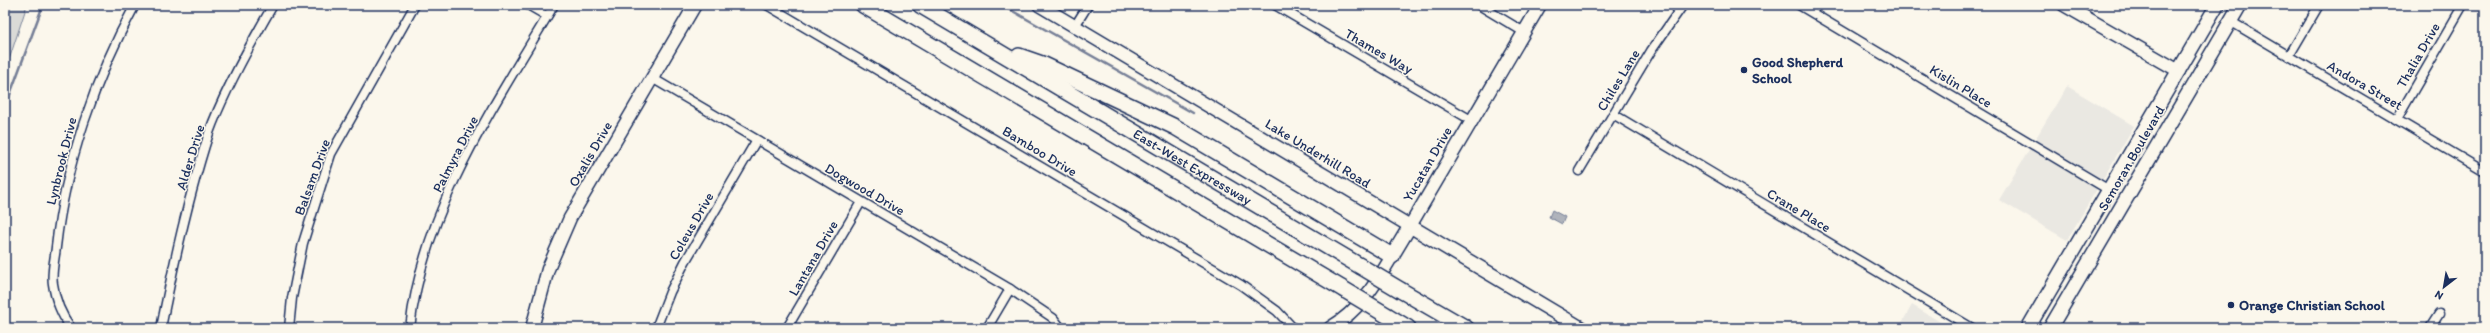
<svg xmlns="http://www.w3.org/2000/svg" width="2490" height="333" font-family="Itim,sans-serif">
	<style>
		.built { fill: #eae8e2 }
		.green { fill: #dadad7; stroke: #7a849a }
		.water { fill: #afb3bb; stroke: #747e96 }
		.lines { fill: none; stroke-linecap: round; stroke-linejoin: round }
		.stream { stroke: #747e96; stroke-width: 2.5 }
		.street-casing { stroke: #1b2f5e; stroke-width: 11 }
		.secondary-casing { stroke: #1b2f5e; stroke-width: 15 }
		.primary-casing { stroke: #1b2f5e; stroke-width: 16 }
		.highway-casing { stroke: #1b2f5e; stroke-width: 18 }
		.street { stroke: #fbf7ec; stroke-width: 8 }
		.secondary { stroke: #fbf7ec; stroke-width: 12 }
		.primary { stroke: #fbf7ec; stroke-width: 13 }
		.highway { stroke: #fbf7ec; stroke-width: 15 }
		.highway-bridge-casing { stroke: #1b2f5e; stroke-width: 18; stroke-linecap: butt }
		.highway-bridge { stroke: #fbf7ec; stroke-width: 15 }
		.poi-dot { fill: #1b2f5e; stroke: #fbf7ec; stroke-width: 1.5 }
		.labels { text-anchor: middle; stroke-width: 3; stroke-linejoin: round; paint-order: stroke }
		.street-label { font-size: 14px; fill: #1b2f5e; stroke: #fbf7ec }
		.poi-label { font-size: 14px; font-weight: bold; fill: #1b2f5e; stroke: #fbf7ec; text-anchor: start }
	</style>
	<rect width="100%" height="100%" fill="#fbf7ec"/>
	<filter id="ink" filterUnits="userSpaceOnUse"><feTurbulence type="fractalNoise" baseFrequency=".025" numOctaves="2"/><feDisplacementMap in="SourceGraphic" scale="8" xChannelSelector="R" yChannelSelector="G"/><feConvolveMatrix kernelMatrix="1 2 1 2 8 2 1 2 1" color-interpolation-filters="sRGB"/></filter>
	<g filter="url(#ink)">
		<g class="built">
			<polygon points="2067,86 2134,126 2067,240 1999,200"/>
			<polygon points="1912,305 1950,328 1899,328"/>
		</g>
		<polygon class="green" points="5,5 27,5 5,72"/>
		<polygon class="water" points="1552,210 1565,217 1562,224 1549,217"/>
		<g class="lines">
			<g class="stream">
				<polyline points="1002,5 1193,113"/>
				<polyline points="5,108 43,5"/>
				<polyline points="5,320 6,328"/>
			</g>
			<defs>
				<g id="street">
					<polyline points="528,5 547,16"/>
					<polyline points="767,5 1241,285 1277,311 1293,328"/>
					<polyline points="1275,5 1471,120"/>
					<polyline points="1479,5 1524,32"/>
					<polyline points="1799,5 2109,190"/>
					<polyline points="2230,21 2485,172"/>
					<polyline points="1075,26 1088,5"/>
					<polyline points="2289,56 2319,5"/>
					<polyline points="652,78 1010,289 1053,318 1061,328"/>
					<polyline points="1613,114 1972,328"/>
					<polyline points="2397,119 2463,5"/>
					<polyline points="1579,171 1651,51 1683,5"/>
					<path d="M 71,328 C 62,316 55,299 53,284 C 51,273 55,258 56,247 C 65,165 95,78 135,5"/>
					<path d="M 161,328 C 174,262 188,197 209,133 C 224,91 251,43 273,5"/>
					<polyline points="289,328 292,298 303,243 331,154 415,5"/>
					<path d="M 410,328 C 423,209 494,106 554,5"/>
					<polyline points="656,328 670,292 685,262 756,141"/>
					<polyline points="787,328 861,202"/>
					<polyline points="987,328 1010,289"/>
					<polyline points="2430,328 2439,314"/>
				</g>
				<g id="secondary">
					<polyline points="1039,5 1410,226 1540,5"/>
					<polyline points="2064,5 2179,71"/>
					<polyline points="532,328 548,269 570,218 695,5"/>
					<path d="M 1330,328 C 1360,310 1375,285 1392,256"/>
				</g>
				<g id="primary">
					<polyline points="1392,256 1410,226 1581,328"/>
					<polyline points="2028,328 2217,5"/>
					<polyline points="2050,328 2240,5"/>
				</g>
				<g id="highway">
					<polyline points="863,5 1343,289"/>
					<path id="s1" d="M 920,5 L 1360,266"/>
					<polyline points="1019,56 1042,64 1175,127 1392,256"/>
					<polyline points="1402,291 1466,328"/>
					<polyline points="1388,316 1408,328"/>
				</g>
			</defs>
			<use href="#street" class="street-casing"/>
			<use href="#secondary" class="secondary-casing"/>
			<use href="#primary" class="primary-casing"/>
			<use href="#highway" class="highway-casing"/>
			<use href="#street" class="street"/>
			<use href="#secondary" class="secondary"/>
			<use href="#primary" class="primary"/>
			<use href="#highway" class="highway"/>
			<defs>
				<g id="highway-bridge">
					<polyline points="1360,266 1402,291"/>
					<polyline points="1343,289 1388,316"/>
				</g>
			</defs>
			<use href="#highway-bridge" class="highway-bridge-casing"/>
			<use href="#highway-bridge" class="highway-bridge"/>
		</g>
	</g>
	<g class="poi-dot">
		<circle cx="1744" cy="70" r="4"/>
		<circle cx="2231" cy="305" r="4"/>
	</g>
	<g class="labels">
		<g class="street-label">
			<text transform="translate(1379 51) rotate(30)" y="5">Thames Way</text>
			<text transform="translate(2418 55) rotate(-60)" y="5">Thalia Drive</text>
			<text transform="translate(1618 80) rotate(-59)" y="5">Chiles Lane</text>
			<text transform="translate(2365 85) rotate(30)" y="5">Andora Street</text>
			<text transform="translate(1961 86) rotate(31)" y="5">Kislin Place</text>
			<text transform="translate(1040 151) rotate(31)" y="5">Bamboo Drive</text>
			<text transform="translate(1318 153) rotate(31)" y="5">Lake Underhill Road</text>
			<text transform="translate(455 154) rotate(-63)" y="5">Palmyra Drive</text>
			<text transform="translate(590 154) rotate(-60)" y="5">Oxalis Drive</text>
			<text transform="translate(190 157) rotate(-73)" y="5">Alder Drive</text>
			<text transform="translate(2131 158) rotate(-60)" y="5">Semoran Boulevard</text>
			<text transform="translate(61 161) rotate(-76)" y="5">Lynbrook Drive</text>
			<text transform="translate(1427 164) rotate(-60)" y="5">Yucatan Drive</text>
			<text dy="5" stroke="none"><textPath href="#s1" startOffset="317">East-West Expressway</textPath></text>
			<text transform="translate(312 177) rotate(-70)" y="5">Balsam Drive</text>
			<text transform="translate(865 189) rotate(30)" y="5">Dogwood Drive</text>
			<text transform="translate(1799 210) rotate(31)" y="5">Crane Place</text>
			<text transform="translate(691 226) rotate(-60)" y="5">Coleus Drive</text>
			<text transform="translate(813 258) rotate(-60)" y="5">Lantana Drive</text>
		</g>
		<g class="poi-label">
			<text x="1752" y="67">Good Shepherd<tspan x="1752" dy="16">School</tspan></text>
			<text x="2239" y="310">Orange Christian School</text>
		</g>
	</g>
	<rect width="2490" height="333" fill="none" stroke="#fbf7ec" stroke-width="20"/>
	<rect x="10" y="10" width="2470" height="313" fill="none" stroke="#1b2f5e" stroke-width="1.5" filter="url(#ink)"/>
	<g transform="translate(2444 287) rotate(211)" stroke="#fbf7ec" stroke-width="3" paint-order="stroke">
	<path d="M0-3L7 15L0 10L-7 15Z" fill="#1b2f5e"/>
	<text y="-6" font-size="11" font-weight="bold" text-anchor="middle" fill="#1b2f5e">N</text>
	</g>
</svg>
